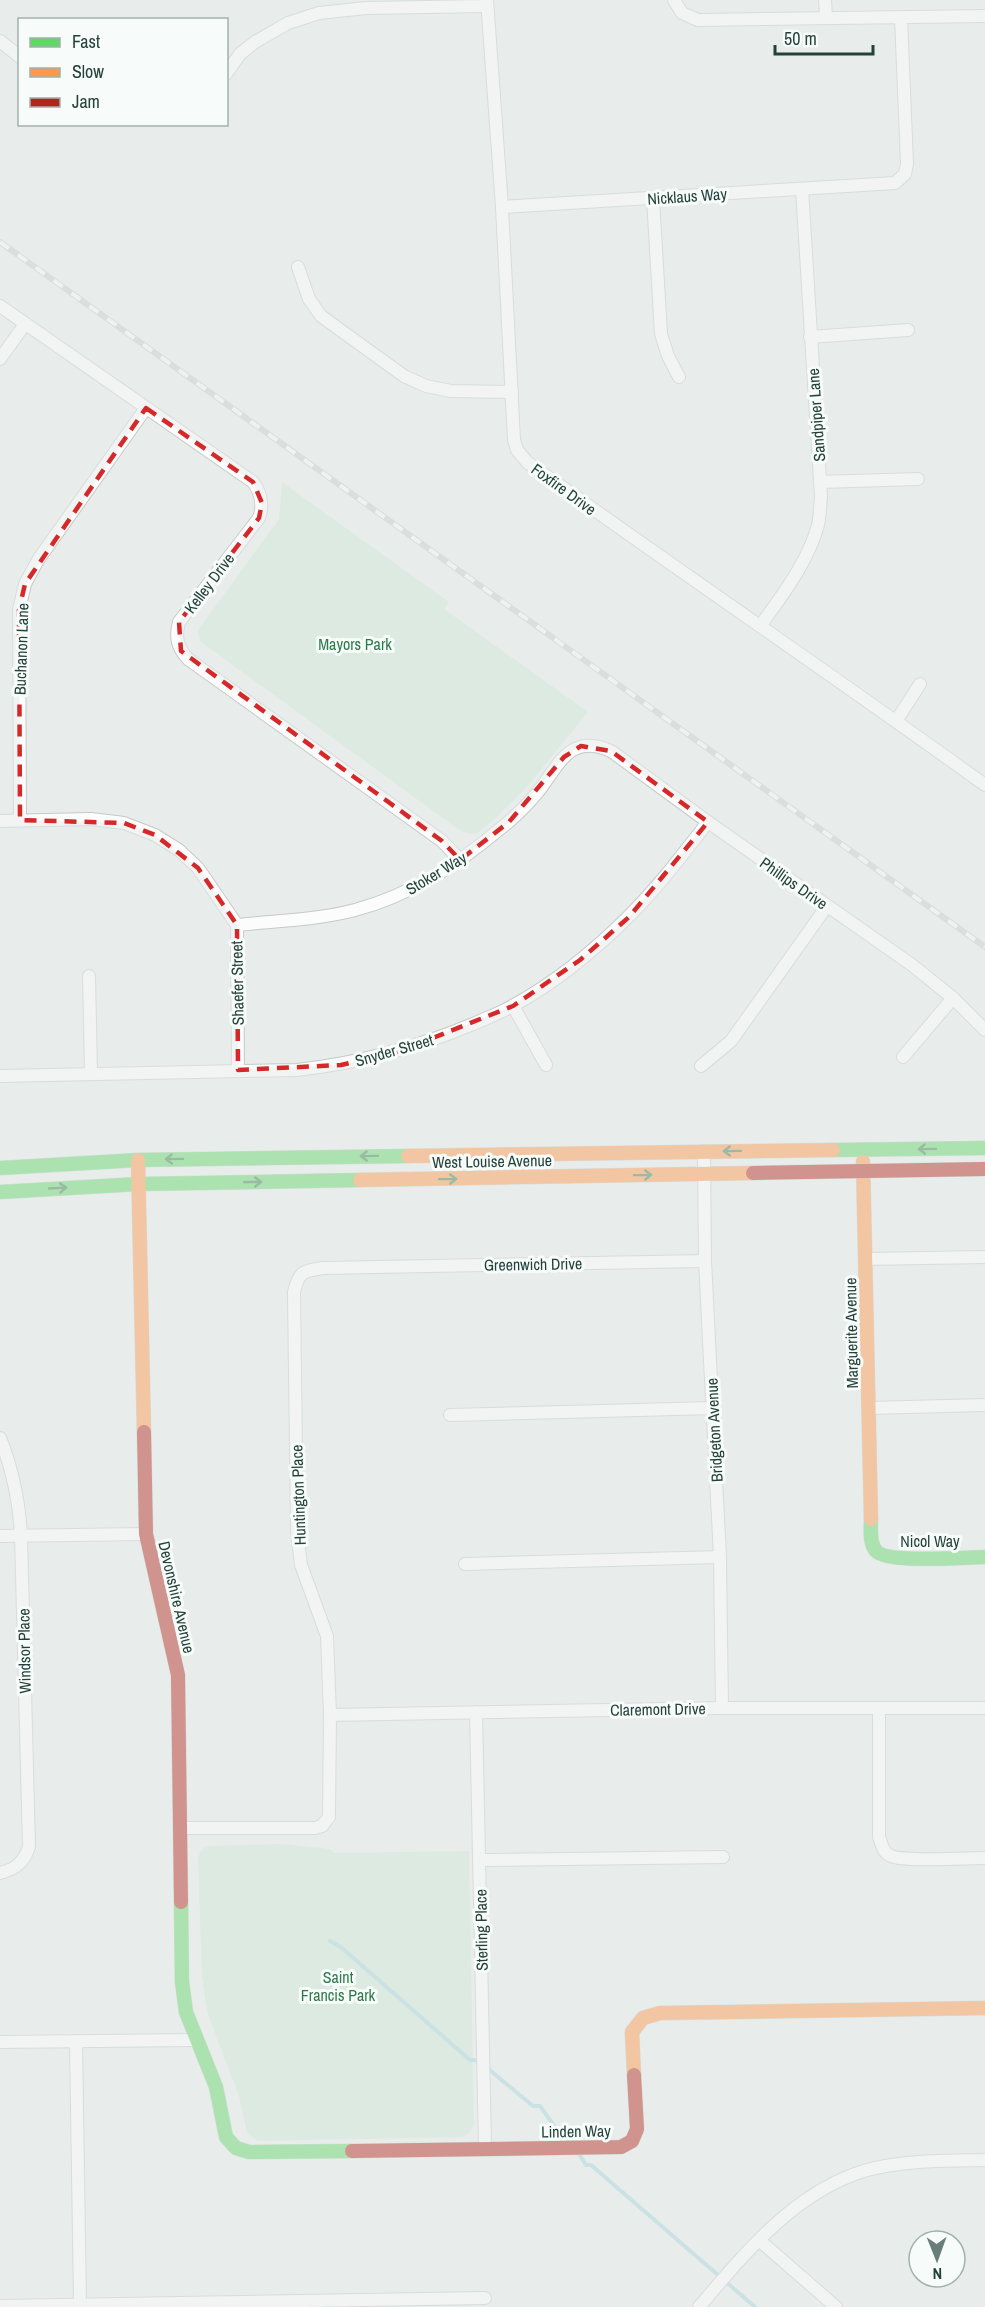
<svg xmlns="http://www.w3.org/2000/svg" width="985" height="2307" font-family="'Archivo Narrow',sans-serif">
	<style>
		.green { fill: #d1e6d8 }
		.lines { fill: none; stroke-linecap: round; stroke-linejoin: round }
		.stream { stroke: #a9d4db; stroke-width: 4 }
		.street-casing { stroke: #c5cac8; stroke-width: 14 }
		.fast-casing { stroke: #c3cbc8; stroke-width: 15 }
		.slow-casing { stroke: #c3cbc8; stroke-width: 15 }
		.jam-casing { stroke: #c3cbc8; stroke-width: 15 }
		.street { stroke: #fcfcfc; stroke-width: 12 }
		.fast { stroke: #63d668; stroke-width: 14 }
		.slow { stroke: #ff974d; stroke-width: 14 }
		.jam { stroke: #b3261e; stroke-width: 14 }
		.rail-casing { stroke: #c9cdcc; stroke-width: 6 }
		.rail { stroke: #f7fbf9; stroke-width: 4; stroke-dasharray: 11; stroke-linecap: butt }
		.oneway { stroke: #3d7d4c }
		.marked { fill: none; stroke: #d62828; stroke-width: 4.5; stroke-dasharray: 12 8; stroke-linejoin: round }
		.labels { text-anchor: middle; stroke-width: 6; stroke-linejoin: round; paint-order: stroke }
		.street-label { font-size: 16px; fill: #24423a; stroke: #f7fbf9 }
		.park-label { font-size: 16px; fill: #2d7a4b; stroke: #f7fbf9 }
	</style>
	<rect width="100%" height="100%" fill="#e8edeb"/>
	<g class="green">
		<polygon points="282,482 449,602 444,609 588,712 526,788 495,819 477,833 471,834 462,832 201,642 198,631 201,626 279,519"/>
		<polygon points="282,1844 330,1849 334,1853 469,1851 474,2125 470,2132 464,2137 258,2141 247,2133 239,2096 208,2015 202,1978 198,1857 202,1849 209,1846"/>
	</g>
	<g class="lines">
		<g class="stream">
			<polyline points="330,1941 342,1948 470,2060 475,2060 479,2063"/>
			<polyline points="486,2067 533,2106 540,2106 560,2134 562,2132 573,2143"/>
			<polyline points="578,2152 586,2165 591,2165 755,2307"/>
		</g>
		<defs>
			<g id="street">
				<path d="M 487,0 L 502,207 L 514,440 L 517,450 L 527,462 C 679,571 834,676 985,785"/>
				<polyline points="674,0 682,13 698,20 985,16"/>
				<polyline points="825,0 826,18"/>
				<polyline points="0,41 20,57"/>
				<polyline points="226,74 240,54 255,42 288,23 319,13 366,8 487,6"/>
				<polyline points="653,198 661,334 668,356 679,377"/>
				<polyline points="502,207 895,183 905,174 907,164 901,18"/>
				<polyline points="298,267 309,299 321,316 404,376 426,386 451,391 512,392"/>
				<path d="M 0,306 L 253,482 C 261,493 264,504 259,518 L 179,622 C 175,637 177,647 188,659 L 442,841 L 460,860"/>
				<polyline points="810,337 908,330"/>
				<polyline points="0,359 25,324"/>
				<polyline points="820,482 918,479"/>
				<path d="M 761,625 C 783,594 808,562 818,525 C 820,516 820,506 821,497 L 802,189"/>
				<polyline points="896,721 920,684"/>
				<polyline points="20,820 19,610 25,584 38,560 146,408"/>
				<polyline points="0,821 91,819 124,823 155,835 179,850 198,868 237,925 238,1070"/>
				<path d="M 237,925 C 276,921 317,920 355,910 C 411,895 457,865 501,828 C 514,818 527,805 537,793 C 550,778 561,752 580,747 C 592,744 601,747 611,751 L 708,822 L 912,965 L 953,998 L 985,1030"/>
				<polyline points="89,976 91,1073"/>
				<polyline points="513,1006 546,1065"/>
				<polyline points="903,1057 953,998"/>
				<polyline points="701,1066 731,1041 827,906"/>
				<path d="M 0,1076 L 297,1070 C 359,1063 416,1048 473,1024 C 486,1018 501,1013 514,1005 C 556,982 595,950 629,916 C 658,887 683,854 708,822"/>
				<polyline points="704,1151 705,1261 720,1557 722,1708"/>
				<polyline points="866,1259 985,1257"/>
				<polyline points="868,1408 985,1405"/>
				<polyline points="450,1415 713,1408"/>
				<path d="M 0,1438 C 13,1470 19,1501 21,1535 L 29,1847 C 24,1862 16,1869 0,1873"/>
				<polyline points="0,1536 146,1534"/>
				<polyline points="465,1564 720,1557"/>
				<path d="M 879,1710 L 879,1837 C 882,1845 883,1853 891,1856 C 905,1862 967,1858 985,1858"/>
				<polyline points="476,1712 485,2148"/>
				<polyline points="330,1715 722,1708 985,1708"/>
				<path d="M 180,1828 L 315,1828 L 322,1826 L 329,1817 L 330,1715 L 327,1636 L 301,1565 L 297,1531 L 294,1292 C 299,1271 303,1271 323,1268 L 705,1261"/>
				<polyline points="480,1860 723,1857"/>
				<polyline points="76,2041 80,2304"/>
				<polyline points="0,2042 195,2040"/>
				<polyline points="759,2240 836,2307"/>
				<polyline points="0,2306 485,2298"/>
				<path d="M 699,2307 C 745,2253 795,2191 867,2170 C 905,2160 946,2161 985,2160"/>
			</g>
			<g id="fast">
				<polyline points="833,1150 985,1148"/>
				<polyline points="0,1168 138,1160 408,1156"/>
				<polyline points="0,1192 139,1184 360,1180"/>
				<path d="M 871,1519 C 871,1529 869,1543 876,1551 C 888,1564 966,1557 985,1557"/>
				<polyline points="181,1902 182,1982 186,2012 216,2087 226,2137 236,2148 249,2152 352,2151"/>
			</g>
			<g id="slow">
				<polyline points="408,1156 833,1150"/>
				<polyline points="138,1160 144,1432"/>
				<polyline points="863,1162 871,1519"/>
				<polyline points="360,1180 753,1173"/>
				<polyline points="634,2075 632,2032 643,2018 660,2013 985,2008"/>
			</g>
			<g id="jam">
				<polyline points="753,1173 985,1169"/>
				<polyline points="144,1432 146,1534 178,1675 181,1902"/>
				<polyline points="352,2151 621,2147 632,2141 637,2129 634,2075"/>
			</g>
		</defs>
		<use href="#street" class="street-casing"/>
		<use href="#fast" class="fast-casing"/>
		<use href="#slow" class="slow-casing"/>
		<use href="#jam" class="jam-casing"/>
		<use href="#street" class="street"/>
		<use href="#fast" class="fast"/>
		<use href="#slow" class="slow"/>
		<use href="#jam" class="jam"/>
		<defs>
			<polyline id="rail" points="0,242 985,947"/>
		</defs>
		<use href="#rail" class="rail-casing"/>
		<use href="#rail" class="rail"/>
	</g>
	<defs><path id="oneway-shaft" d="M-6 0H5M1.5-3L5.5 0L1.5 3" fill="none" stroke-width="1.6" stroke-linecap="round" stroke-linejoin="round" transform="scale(1.5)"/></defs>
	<g class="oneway">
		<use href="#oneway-shaft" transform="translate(927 1149) rotate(179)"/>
		<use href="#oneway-shaft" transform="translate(732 1151) rotate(179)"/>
		<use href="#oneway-shaft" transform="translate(369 1156) rotate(179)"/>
		<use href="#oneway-shaft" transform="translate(174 1159) rotate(179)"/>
		<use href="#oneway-shaft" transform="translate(643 1175) rotate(-1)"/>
		<use href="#oneway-shaft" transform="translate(448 1179) rotate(-1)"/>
		<use href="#oneway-shaft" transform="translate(253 1182) rotate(-1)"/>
		<use href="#oneway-shaft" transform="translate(58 1188) rotate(-3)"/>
	</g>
	<path d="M0 0H985V2307H0ZM 146,408 L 253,482 L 262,503 L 259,518 L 179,622 L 181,651 L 442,841 L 460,860 L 509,822 L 564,757 L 581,746 L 611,751 L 708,822 L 629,917 L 580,960 L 513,1006 L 400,1051 L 341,1065 L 238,1070 L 237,925 L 198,868 L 155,835 L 124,823 L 20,820 L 19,610 L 25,584 Z" fill="#e8edeb" fill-opacity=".55" fill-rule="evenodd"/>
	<path class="marked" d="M 146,408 L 253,482 L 262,503 L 259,518 L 179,622 L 181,651 L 442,841 L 460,860 L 509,822 L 564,757 L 581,746 L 611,751 L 708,822 L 629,917 L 580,960 L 513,1006 L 400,1051 L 341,1065 L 238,1070 L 237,925 L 198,868 L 155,835 L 124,823 L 20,820 L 19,610 L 25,584 Z"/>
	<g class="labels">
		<g class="street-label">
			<text transform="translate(687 196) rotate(-4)" y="6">Nicklaus Way</text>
			<text transform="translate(816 415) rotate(-94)" y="6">Sandpiper Lane</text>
			<text transform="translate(564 489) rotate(36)" y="6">Foxfire Drive</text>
			<text transform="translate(209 583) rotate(-53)" y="6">Kelley Drive</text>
			<text transform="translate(21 649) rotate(-88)" y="6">Buchanon Lane</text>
			<text transform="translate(436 873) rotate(-31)" y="6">Stoker Way</text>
			<text transform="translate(794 883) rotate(35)" y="6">Phillips Drive</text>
			<text transform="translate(237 983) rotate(-91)" y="6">Shaefer Street</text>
			<text transform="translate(394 1050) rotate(-16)" y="6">Snyder Street</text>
			<text transform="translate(492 1161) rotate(-1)" y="6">West Louise Avenue</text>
			<text transform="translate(533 1264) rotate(-1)" y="6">Greenwich Drive</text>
			<text transform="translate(851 1333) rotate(-91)" y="6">Marguerite Avenue</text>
			<text transform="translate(714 1430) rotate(-93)" y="6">Bridgeton Avenue</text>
			<text transform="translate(298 1495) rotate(-92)" y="6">Huntington Place</text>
			<text x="930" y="1547">Nicol Way</text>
			<text transform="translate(177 1597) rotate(77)" y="6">Devonshire Avenue</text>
			<text transform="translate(24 1651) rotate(-91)" y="6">Windsor Place</text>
			<text transform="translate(658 1709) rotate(-1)" y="6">Claremont Drive</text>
			<text transform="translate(481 1930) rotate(-91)" y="6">Sterling Place</text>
			<text transform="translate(576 2131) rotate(-1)" y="6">Linden Way</text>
		</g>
		<g class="park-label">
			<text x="355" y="650">Mayors Park</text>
			<text x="338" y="1983">Saint<tspan x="338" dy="18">Francis Park</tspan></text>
		</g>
	</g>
	<rect x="18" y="18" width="210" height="108" fill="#f7fbf9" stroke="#a3b1ad" stroke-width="1.5"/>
	<rect x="30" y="38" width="30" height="9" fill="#63d668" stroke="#a3b1ad" stroke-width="1.5"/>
	<text x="72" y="48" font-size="18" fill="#24423a">Fast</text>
	<rect x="30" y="68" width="30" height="9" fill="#ff974d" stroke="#a3b1ad" stroke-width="1.5"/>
	<text x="72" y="78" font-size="18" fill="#24423a">Slow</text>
	<rect x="30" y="98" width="30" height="9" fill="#b3261e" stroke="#a3b1ad" stroke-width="1.5"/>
	<text x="72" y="108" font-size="18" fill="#24423a">Jam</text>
	<g transform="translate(937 2259) rotate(179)"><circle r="28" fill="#f7fbf9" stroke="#a3b1ad" stroke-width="1.5"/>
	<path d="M0-4.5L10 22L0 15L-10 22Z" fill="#697e78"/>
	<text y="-9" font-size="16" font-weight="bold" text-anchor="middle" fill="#24423a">N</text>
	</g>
	<path d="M775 45v9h98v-9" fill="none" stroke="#24423a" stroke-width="3"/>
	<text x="784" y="45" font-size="18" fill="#24423a" stroke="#f7fbf9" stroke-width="4.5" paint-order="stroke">50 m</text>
</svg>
